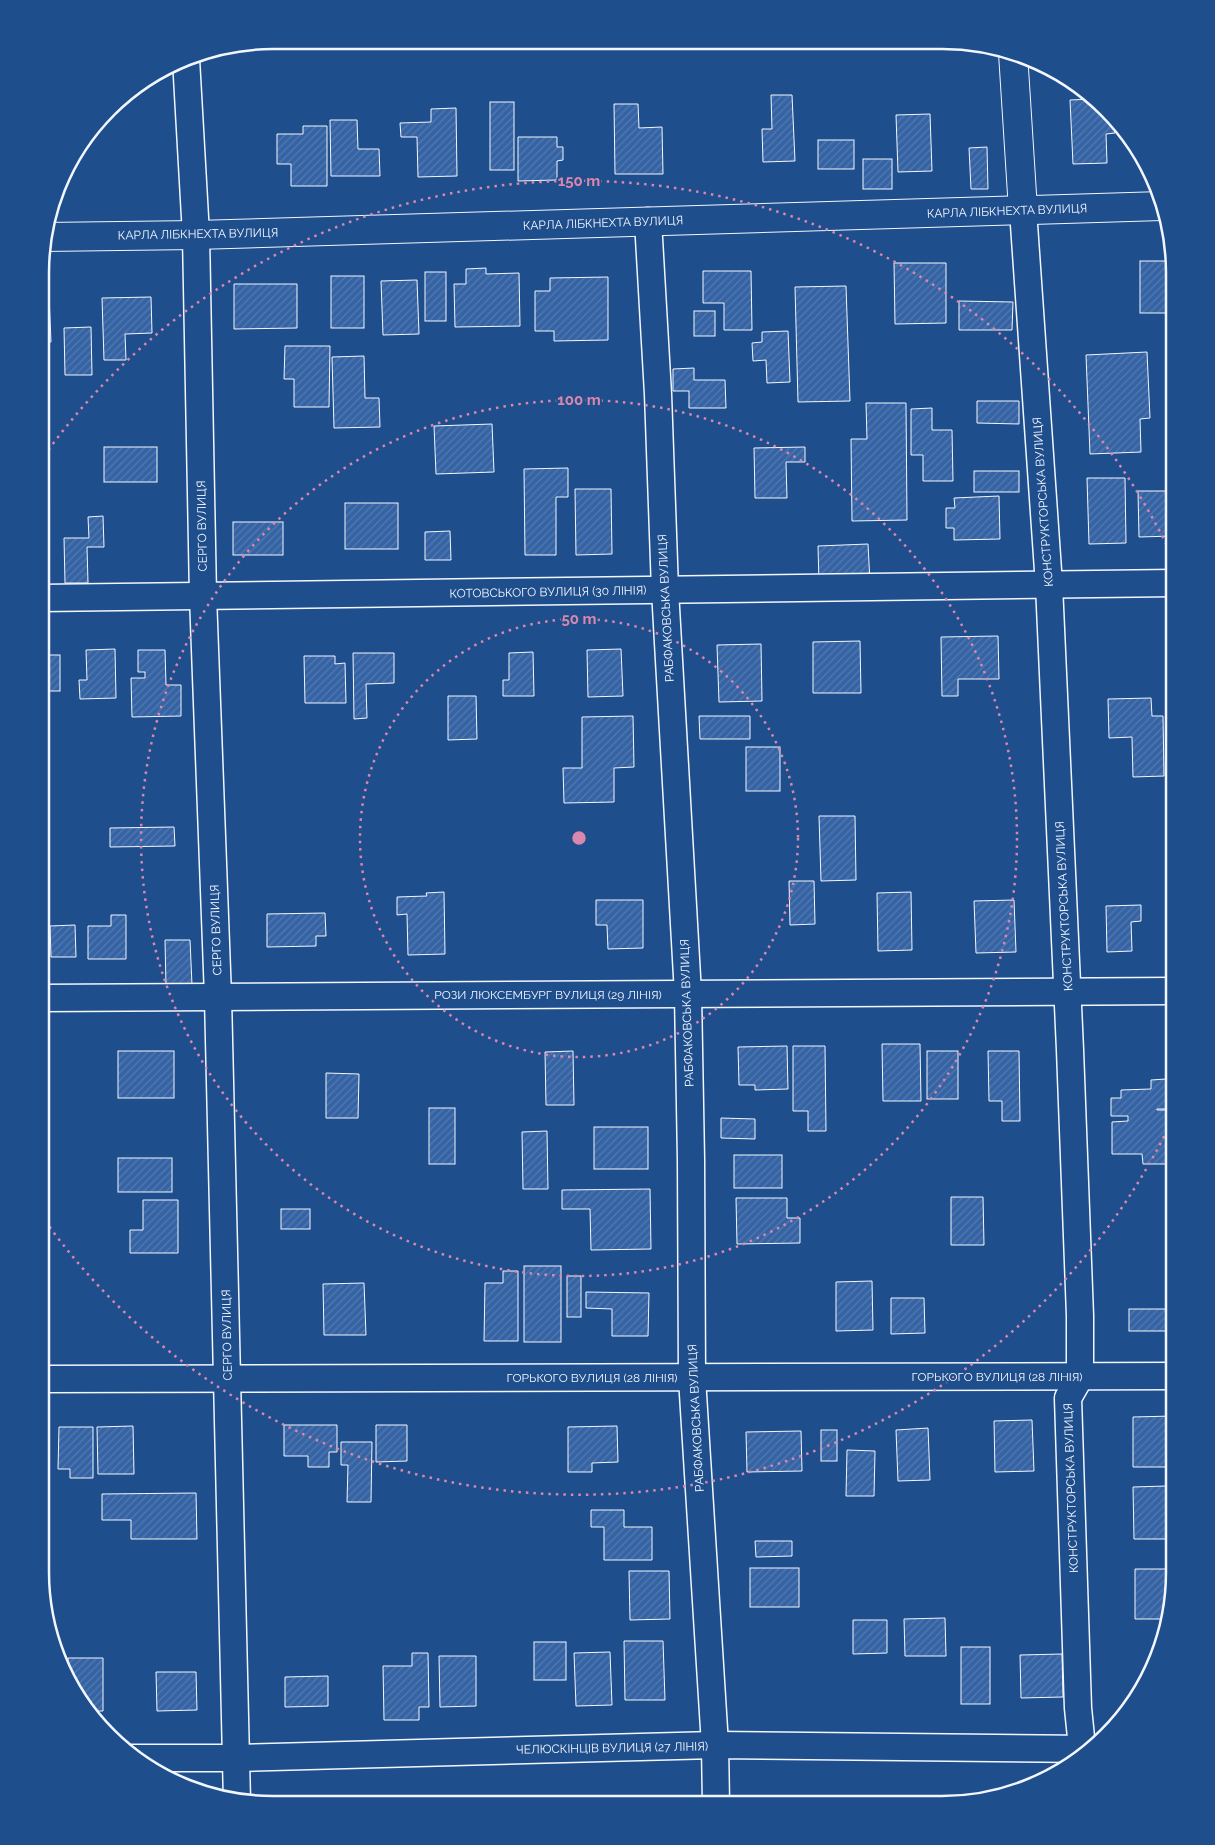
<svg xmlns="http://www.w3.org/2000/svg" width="1215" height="1845" font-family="Raleway,sans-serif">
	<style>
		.building { fill: url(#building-hatch); stroke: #f2f6ff }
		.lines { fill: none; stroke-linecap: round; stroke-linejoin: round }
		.street-casing { stroke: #f2f6ff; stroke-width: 29 }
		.secondary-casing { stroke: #f2f6ff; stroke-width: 30 }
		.street { stroke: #1f4e8c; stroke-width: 26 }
		.secondary { stroke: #1f4e8c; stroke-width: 28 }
		.ring { fill: none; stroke: #da87ad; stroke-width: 2.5; stroke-dasharray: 2.5 5 }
		.labels { text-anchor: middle; stroke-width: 4; stroke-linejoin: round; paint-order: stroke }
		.street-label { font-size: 12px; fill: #f2f6ff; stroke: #1f4e8c }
		.rim { fill: none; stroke: #f2f6ff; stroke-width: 2.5 }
		.centre { fill: #da87ad; stroke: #1f4e8c; stroke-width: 2.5 }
		.ring-label { font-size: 15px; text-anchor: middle; font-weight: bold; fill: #da87ad; stroke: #1f4e8c; stroke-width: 4; stroke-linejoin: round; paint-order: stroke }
	</style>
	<defs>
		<pattern id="building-hatch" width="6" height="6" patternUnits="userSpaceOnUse" patternTransform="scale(1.25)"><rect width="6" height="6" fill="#3563a3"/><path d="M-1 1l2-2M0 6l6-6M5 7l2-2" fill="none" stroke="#537ab1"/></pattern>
	</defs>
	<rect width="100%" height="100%" fill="#1f4e8c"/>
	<g class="building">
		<polygon points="771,95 792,95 795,161 763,162 762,129 772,129"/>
		<polygon points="1095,99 1115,118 1115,133 1106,134 1107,163 1073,164 1070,100"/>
		<rect x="490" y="102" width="24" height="68"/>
		<polygon points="614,104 638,104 639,128 662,127 663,174 615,174"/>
		<polygon points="456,108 457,176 418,177 417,137 401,137 400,123 431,122 431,109"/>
		<polygon points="930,114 932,171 898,172 896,115"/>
		<polygon points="330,120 357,120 358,149 379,149 380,176 331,176"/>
		<polygon points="303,126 327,126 327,186 291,186 291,164 277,164 277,134 303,134"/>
		<polygon points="518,137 557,137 557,147 563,147 563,160 557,161 557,180 518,181"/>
		<rect x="818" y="140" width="36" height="29"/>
		<polygon points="987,147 988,189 971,189 969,148"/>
		<rect x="863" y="159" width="29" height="30"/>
		<polygon points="1173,260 1175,272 1175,337"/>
		<rect x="1140" y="261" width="27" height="52"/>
		<polygon points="894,263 946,263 946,323 895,324"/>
		<polygon points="486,268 486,274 519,273 520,326 455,327 454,284 466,284 466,269"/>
		<polygon points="703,271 751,271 752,330 724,330 724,303 703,303"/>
		<rect x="425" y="272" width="21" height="49"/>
		<rect x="331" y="276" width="33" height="52"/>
		<polygon points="608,277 608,340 554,341 554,331 535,331 535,291 550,291 550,278"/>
		<polygon points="417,280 419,334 383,335 381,281"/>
		<polygon points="234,284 297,284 297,328 234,329"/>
		<polygon points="846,286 850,401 798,402 795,287"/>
		<polygon points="42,296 49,296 51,342 42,343"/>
		<polygon points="151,297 152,333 125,334 126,360 104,360 102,298"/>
		<polygon points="959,301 1013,302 1012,330 959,330"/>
		<rect x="694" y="311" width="21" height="25"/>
		<polygon points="91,327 92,375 65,375 64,328"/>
		<polygon points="788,331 790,382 767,383 766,360 753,361 752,343 762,342 762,332"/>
		<polygon points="285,346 330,346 329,407 294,407 294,379 284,379"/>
		<polygon points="1147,352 1150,418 1140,419 1141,452 1090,454 1086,355"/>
		<polygon points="364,356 365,398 379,398 380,427 334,428 332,357"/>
		<polygon points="694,368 694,380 725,380 726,408 689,408 689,391 673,391 673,369"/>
		<polygon points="977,401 1019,401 1019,424 977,423"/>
		<polygon points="866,403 906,403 907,520 852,521 851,439 867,439"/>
		<polygon points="932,408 932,430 952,430 953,481 923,481 923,455 911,455 911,409"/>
		<polygon points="492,424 494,472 436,474 434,426"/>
		<rect x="104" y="447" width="53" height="35"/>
		<polygon points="805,447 805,462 786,462 787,498 755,498 754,448"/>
		<polygon points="568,468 568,497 556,497 556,555 525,555 524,469"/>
		<rect x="974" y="471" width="45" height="21"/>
		<polygon points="1087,478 1125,478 1126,543 1089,544"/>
		<polygon points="575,489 611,489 612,554 576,555"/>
		<polygon points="1138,491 1173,491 1174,536 1139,537"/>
		<polygon points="999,496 1000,539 954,540 954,528 946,528 946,508 955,508 954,498"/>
		<rect x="345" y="503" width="53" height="46"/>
		<polygon points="103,516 104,547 87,547 88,583 65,583 64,538 89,538 88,517"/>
		<rect x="233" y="522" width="50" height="33"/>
		<polygon points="450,531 451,560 425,560 425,532"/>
		<polygon points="868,544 870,582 819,584 818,546"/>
		<polygon points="998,636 999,679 958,679 958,696 942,696 941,637"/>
		<polygon points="860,641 861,693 813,693 813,642"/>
		<polygon points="761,644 762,701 719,702 717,645"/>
		<polygon points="115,649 116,698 80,699 79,680 87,680 86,650"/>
		<polygon points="621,649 623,696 588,697 587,650"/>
		<polygon points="138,650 165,650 166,685 181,685 181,716 132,717 131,678 145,678 145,672 138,672"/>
		<polygon points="533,652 534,696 503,696 503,680 509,680 509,653"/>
		<polygon points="353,653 394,653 394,683 366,684 367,718 354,719"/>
		<rect x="41" y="655" width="19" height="36"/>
		<polygon points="304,656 335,656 335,664 345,663 346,703 305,703"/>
		<polygon points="448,696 476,696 477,739 448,740"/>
		<polygon points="1151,698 1152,716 1163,716 1164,776 1133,777 1132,737 1109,738 1108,699"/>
		<polygon points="633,716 634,767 614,768 614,802 564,803 563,768 582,768 582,717"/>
		<polygon points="699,716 750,716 750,739 700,739"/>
		<rect x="746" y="747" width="34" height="44"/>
		<polygon points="819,816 855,816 856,880 821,881"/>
		<polygon points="174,827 175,846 110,847 110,828"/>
		<polygon points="789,881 814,881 815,924 790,925"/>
		<polygon points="444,892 445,954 408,955 407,914 397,915 397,897 427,896 426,893"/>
		<polygon points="911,892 912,950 878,951 877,893"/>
		<polygon points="596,900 643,900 643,948 608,949 607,925 596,925"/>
		<polygon points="1014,900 1016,952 976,953 974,901"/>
		<polygon points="1141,905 1141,921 1131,922 1132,951 1107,952 1106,906"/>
		<polygon points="325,913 326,936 316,936 316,946 267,947 267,914"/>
		<polygon points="111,915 126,915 126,959 88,959 88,926 111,926"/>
		<polygon points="1167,916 1175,916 1175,955 1168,955"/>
		<polygon points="75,925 76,957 51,957 50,926"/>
		<polygon points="165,940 190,940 192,985 166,986"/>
		<polygon points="882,1044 920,1044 921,1101 883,1101"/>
		<polygon points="787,1046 788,1089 755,1090 755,1085 739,1085 738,1047"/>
		<polygon points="793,1046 825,1046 826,1131 808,1131 808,1111 793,1111"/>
		<rect x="118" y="1051" width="56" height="47"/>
		<polygon points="573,1051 574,1105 546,1105 545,1052"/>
		<rect x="927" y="1051" width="31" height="48"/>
		<polygon points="988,1051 1019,1051 1020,1121 1002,1121 1002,1101 989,1101"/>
		<polygon points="326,1073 359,1074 358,1118 326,1118"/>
		<polygon points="1166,1079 1166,1109 1157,1109 1157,1110 1171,1110 1172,1164 1143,1164 1142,1154 1112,1154 1112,1122 1128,1121 1128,1116 1111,1116 1111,1098 1121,1098 1121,1090 1151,1089 1151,1080"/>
		<rect x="429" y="1108" width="26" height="56"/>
		<polygon points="721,1118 755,1119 755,1139 721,1138"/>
		<rect x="594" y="1127" width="54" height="42"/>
		<polygon points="547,1131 548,1189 523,1189 522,1132"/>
		<rect x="734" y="1155" width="48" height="33"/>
		<rect x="118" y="1158" width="54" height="34"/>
		<polygon points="650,1189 651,1249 591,1250 590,1209 562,1209 562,1190"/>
		<polygon points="951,1197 983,1197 984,1245 951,1245"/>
		<polygon points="736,1198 787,1198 787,1218 800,1218 800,1243 737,1244"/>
		<polygon points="143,1200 178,1200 178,1253 130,1253 130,1230 143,1230"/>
		<rect x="281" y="1209" width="29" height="20"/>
		<rect x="524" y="1266" width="37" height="76"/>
		<polygon points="503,1271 518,1271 518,1341 484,1341 485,1283 503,1283"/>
		<rect x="567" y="1276" width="14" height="41"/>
		<polygon points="872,1281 873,1330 836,1331 836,1282"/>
		<polygon points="364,1283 366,1335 324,1335 323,1284"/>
		<polygon points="586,1292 649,1293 648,1336 612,1336 612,1309 586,1308"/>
		<polygon points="891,1298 924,1298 925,1333 891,1334"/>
		<rect x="1129" y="1309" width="43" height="22"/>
		<polygon points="1173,1416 1174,1467 1133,1467 1133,1417"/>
		<polygon points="1032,1420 1034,1471 995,1472 994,1421"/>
		<polygon points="284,1425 337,1425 337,1452 329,1452 329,1467 308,1467 308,1456 284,1456"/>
		<polygon points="376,1425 407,1425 407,1461 376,1462"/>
		<polygon points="133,1426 134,1474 98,1474 97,1427"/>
		<polygon points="617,1426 618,1462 592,1463 592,1472 568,1472 568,1427"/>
		<polygon points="59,1427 93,1427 93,1478 70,1478 70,1469 58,1469"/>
		<polygon points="928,1428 930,1480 898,1481 896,1430"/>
		<rect x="821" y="1430" width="16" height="31"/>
		<polygon points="801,1431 802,1471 747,1472 746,1432"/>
		<polygon points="341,1442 372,1442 371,1502 347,1502 348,1465 341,1465"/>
		<polygon points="847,1450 875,1451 874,1496 846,1496"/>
		<polygon points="1166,1486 1166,1539 1134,1539 1133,1487"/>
		<polygon points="196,1493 197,1539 131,1539 131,1520 102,1520 102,1494"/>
		<polygon points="591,1510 624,1510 624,1527 652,1527 652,1560 604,1560 604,1527 591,1527"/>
		<polygon points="755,1541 792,1541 792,1556 756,1557"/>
		<polygon points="40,1545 44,1545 45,1573 40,1573"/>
		<rect x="750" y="1568" width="49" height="39"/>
		<polygon points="1135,1569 1174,1569 1174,1588 1168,1619 1135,1619"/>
		<polygon points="629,1571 669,1571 670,1619 630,1620"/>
		<polygon points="945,1618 946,1656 905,1656 904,1619"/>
		<polygon points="853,1620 887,1620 887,1653 853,1654"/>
		<polygon points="624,1641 663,1641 665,1700 625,1700"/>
		<rect x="534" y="1642" width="32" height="38"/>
		<rect x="961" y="1647" width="29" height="57"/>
		<polygon points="610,1652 612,1705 576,1706 574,1653"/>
		<polygon points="412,1653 428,1653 429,1707 419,1707 419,1720 384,1720 383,1666 412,1666"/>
		<polygon points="1062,1654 1063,1697 1021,1698 1020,1655"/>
		<polygon points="439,1656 476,1656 476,1706 440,1707"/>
		<polygon points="68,1658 103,1658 103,1711 86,1711 68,1679"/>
		<polygon points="156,1672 196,1672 197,1710 157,1711"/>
		<polygon points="328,1676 328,1706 285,1707 285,1677"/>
		<polygon points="762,1796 799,1796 799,1805 762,1804"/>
		<polygon points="956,1796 956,1802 943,1805 923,1805 923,1797"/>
		<polygon points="890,1798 890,1805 858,1805 857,1799"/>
		<rect x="285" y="1801" width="38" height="2"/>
	</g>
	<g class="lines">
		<defs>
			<g id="street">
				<polyline points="186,59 196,235 203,596 218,997 237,1802"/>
				<polyline points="1023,210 1049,585 1070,1050 1080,1316 1080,1377 1068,1398 1078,1708 1083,1757"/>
				<polyline points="648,221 658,394 665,590 688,994 691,1160 692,1378 715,1745 716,1804"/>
				<polyline points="41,598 1175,583"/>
				<polyline points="41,998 1175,991"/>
				<polyline points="40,1379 1175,1376"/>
				<polyline points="132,1758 236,1758 715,1745 1091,1749"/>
			</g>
			<g id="secondary">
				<polyline points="1013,53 1023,210"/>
				<polyline points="43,237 196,235 1162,206"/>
			</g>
		</defs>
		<use href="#street" class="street-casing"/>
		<use href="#secondary" class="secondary-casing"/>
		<use href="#street" class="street"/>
		<use href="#secondary" class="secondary"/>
	</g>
	<g class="ring">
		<circle cx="579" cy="838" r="219"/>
		<circle cx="579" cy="838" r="438"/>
		<path d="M1174 1116A657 657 0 0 1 41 1215M44 456A657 657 0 0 1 1174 560"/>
	</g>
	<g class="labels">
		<g class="street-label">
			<text transform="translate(1007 211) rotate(-2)" y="4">КАРЛА ЛІБКНЕХТА ВУЛИЦЯ</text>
			<text transform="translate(603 223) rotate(-2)" y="4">КАРЛА ЛІБКНЕХТА ВУЛИЦЯ</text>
			<text transform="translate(198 234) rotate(-1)" y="4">КАРЛА ЛІБКНЕХТА ВУЛИЦЯ</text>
			<text transform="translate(1043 502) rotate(-94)" y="4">КОНСТРУКТОРСЬКА ВУЛИЦЯ</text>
			<text transform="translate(202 526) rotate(-91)" y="4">СЕРГО ВУЛИЦЯ</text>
			<text transform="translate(548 592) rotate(-1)" y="4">КОТОВСЬКОГО ВУЛИЦЯ (30 ЛIНIЯ)</text>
			<text transform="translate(666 608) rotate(-93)" y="4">РАБФАКОВСЬКА ВУЛИЦЯ</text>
			<text transform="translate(1064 906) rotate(-93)" y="4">КОНСТРУКТОРСЬКА ВУЛИЦЯ</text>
			<text transform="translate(216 930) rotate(-92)" y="4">СЕРГО ВУЛИЦЯ</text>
			<text x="548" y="999">РОЗИ ЛЮКСЕМБУРГ ВУЛИЦЯ (29 ЛIНIЯ)</text>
			<text transform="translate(687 1013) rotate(-92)" y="4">РАБФАКОВСЬКА ВУЛИЦЯ</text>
			<text transform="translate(227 1335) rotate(-91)" y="4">СЕРГО ВУЛИЦЯ</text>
			<text x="997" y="1381">ГОРЬКОГО ВУЛИЦЯ (28 ЛIНIЯ)</text>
			<text x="592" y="1382">ГОРЬКОГО ВУЛИЦЯ (28 ЛIНIЯ)</text>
			<text transform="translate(696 1418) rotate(-93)" y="4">РАБФАКОВСЬКА ВУЛИЦЯ</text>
			<text transform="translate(1071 1488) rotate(-92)" y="4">КОНСТРУКТОРСЬКА ВУЛИЦЯ</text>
			<text transform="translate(612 1748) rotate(-1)" y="4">ЧЕЛЮСКІНЦІВ ВУЛИЦЯ (27 ЛIНIЯ)</text>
		</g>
	</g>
	<path d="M0 0H1215V1845H0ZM273 49H942A224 224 0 0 1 1166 273V1572A224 224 0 0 1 942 1796H273A224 224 0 0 1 49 1572V273A224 224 0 0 1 273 49Z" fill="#1f4e8c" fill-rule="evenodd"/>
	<path class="rim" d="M273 49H942A224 224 0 0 1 1166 273V1572A224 224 0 0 1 942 1796H273A224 224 0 0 1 49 1572V273A224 224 0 0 1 273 49Z"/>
	<circle cx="579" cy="838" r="8" class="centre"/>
	<g class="ring-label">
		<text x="579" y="186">150 m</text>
		<text x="579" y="405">100 m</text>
		<text x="579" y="624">50 m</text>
	</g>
</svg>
